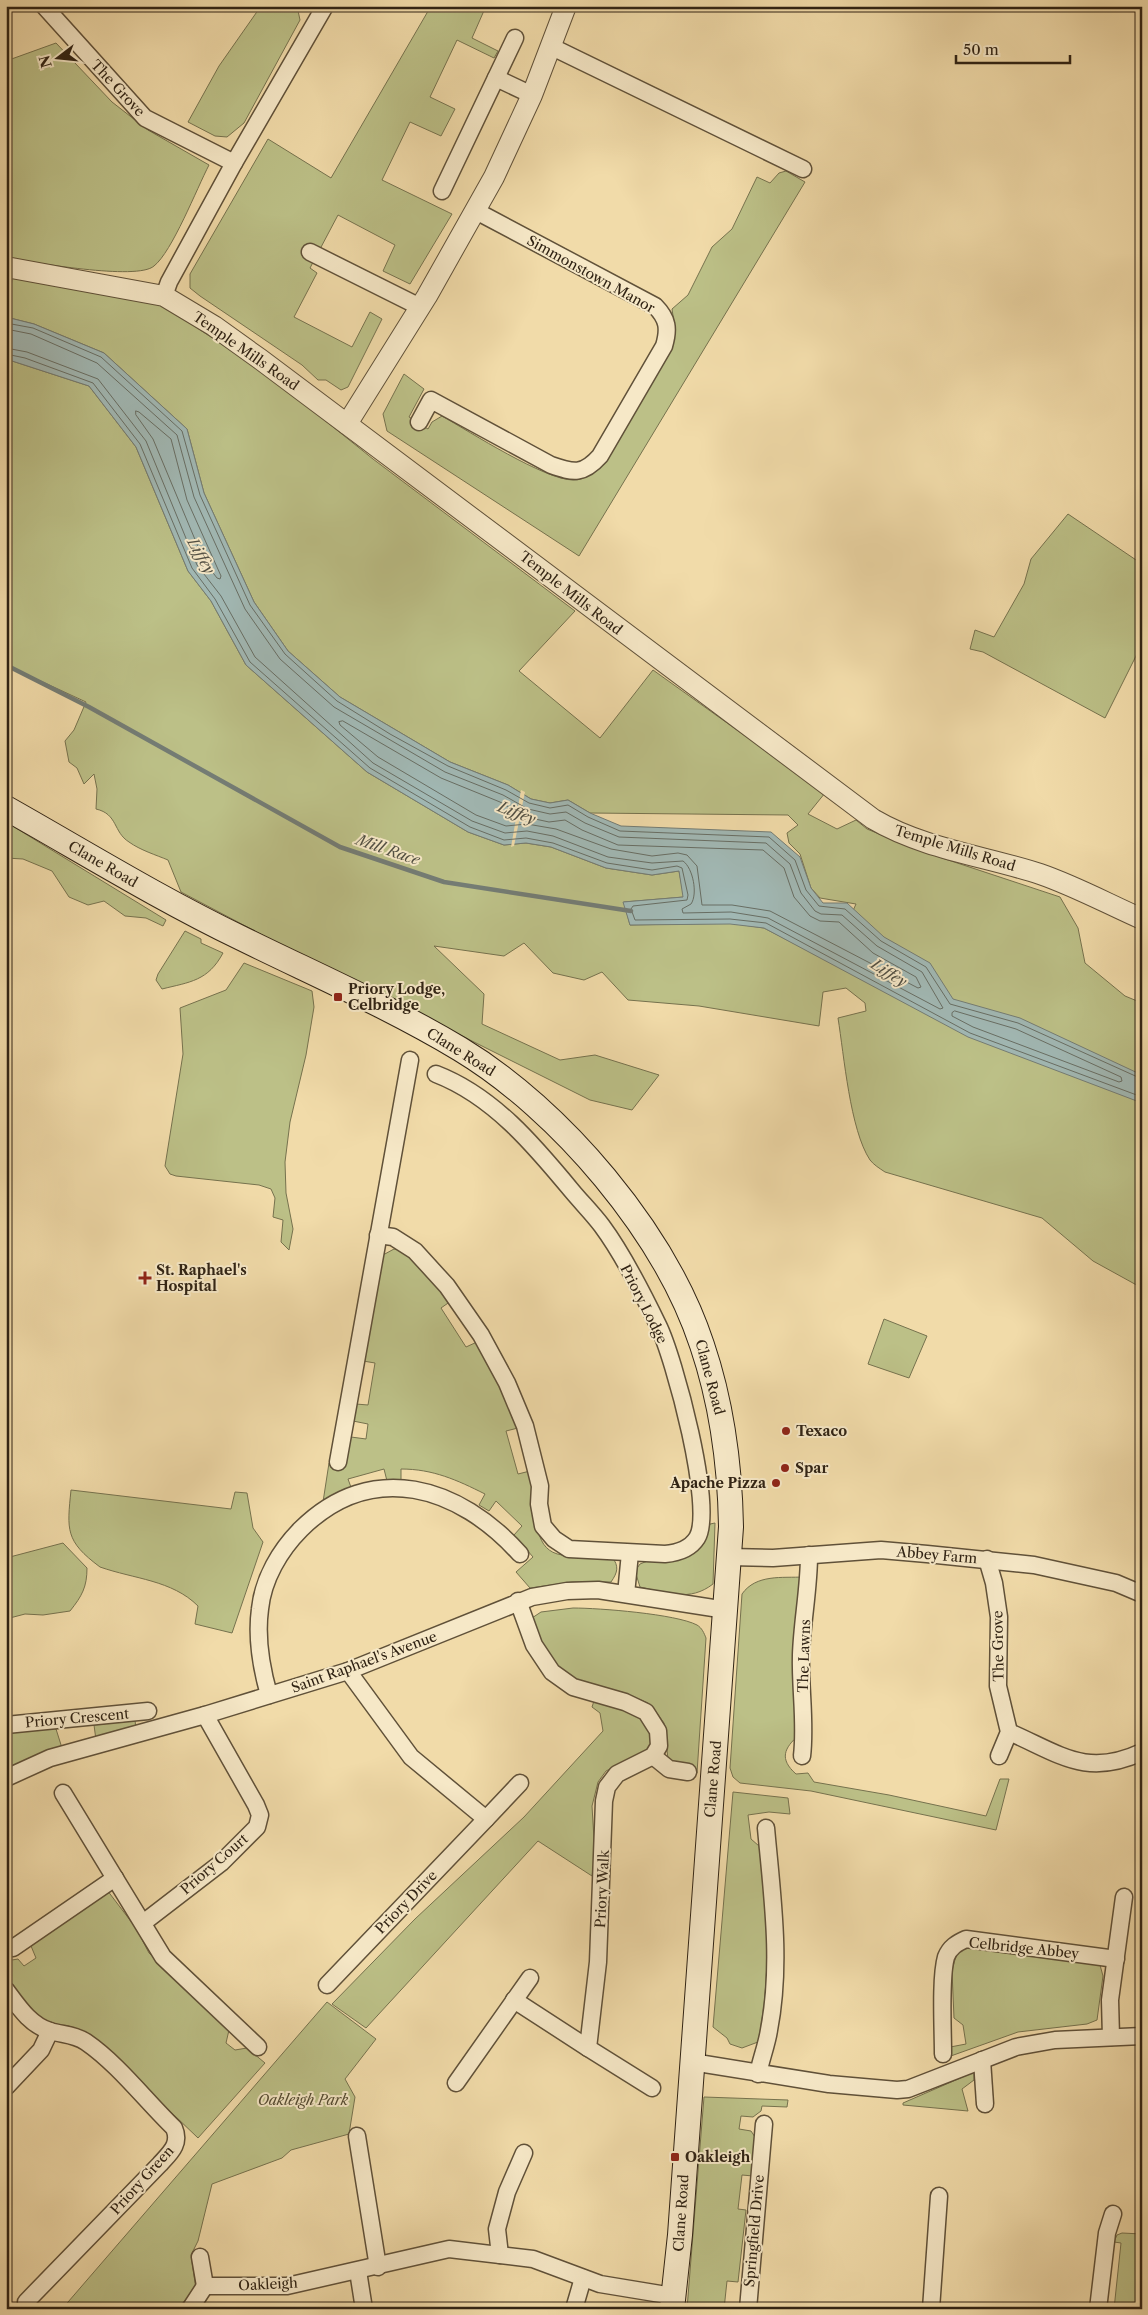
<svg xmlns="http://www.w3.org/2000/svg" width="1148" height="2315" font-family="'Libre Caslon Text',serif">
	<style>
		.green { fill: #bcc087; stroke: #76724e }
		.water { fill: #a1b8b4; stroke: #747c74 }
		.pier { fill: #f1dba9 }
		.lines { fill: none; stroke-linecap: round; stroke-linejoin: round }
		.shore { stroke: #686e64; stroke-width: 1 }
		.stream { stroke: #747c74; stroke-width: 4.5 }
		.minor-casing { stroke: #605139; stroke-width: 19 }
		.tertiary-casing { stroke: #605139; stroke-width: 22 }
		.secondary-casing { stroke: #302314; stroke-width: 26 }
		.minor { stroke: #f6e8c7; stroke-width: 16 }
		.tertiary { stroke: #f6e8c7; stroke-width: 20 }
		.secondary { stroke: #f6e8c7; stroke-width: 24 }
		.poi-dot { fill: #8f2418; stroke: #f6e8c7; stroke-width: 2 }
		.labels { text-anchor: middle; stroke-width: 4; stroke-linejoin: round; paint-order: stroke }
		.street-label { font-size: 14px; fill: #302314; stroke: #f6e8c7 }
		.poi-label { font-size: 14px; font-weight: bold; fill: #302314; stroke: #f6e8c7; text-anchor: start }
		.park-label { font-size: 14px; font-style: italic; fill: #534a31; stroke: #f6e8c7 }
		.water-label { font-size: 15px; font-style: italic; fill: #525044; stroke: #f6e8c7 }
	</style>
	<rect width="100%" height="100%" fill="#f1dba9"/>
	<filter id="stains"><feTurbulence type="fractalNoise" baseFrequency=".004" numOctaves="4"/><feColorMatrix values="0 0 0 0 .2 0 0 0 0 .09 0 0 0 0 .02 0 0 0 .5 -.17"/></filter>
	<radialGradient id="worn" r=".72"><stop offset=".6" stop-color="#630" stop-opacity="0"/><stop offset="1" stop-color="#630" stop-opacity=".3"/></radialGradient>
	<g class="green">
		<polygon points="261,6 297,6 300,20 244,123 227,137 215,136 188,122 219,66"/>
		<polygon points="431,6 486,6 472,38 498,51 494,58 457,40 430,97 455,109 441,136 410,122 382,180 452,214 410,284 383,271 395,245 338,215 310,268 317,273 294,317 352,347 370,312 382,319 348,387 341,390 326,380 318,380 302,365 200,296 190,288 190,274 268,139 331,178"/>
		<path d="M 56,43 L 112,102 L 148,130 L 209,165 C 197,188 172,252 154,266 C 137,281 33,262 6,258 L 6,61 Z"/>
		<path d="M 786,171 L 805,182 L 579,556 L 387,431 L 383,414 L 404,374 L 424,389 L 409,417 L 428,429 L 432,422 L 442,416 C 470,432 545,480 573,480 C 585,480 591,474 599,466 L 675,329 L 672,309 L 688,295 L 712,247 L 732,229 L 757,177 L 770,183 L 779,173 Z"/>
		<path d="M 13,274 L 160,303 L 272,378 L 373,459 L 575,611 L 519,671 L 600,738 L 653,670 L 825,793 L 808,814 L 837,829 L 856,820 L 867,829 L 921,851 L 1060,897 L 1078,928 L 1085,963 L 1125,996 L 1142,1003 L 1142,1288 L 1093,1261 L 1042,1218 L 885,1172 C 879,1168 874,1165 870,1160 C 850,1130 844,1055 838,1018 L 866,1011 L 865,1003 L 846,988 L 823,992 L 819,1026 L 699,1006 L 628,1000 L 602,972 L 584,980 L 553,973 L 524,943 L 504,956 L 434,946 L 484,994 L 482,1024 L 560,1060 L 595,1055 L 659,1075 L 632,1110 L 590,1100 L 304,957 L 181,892 L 168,860 C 156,855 140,850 129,842 C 113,832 118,814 96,809 L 97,789 L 94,774 L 84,784 L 77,768 L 69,762 L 65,741 L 74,730 L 86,702 L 6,665 L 6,359 L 89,386 L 136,447 L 188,571 L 211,601 L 246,665 L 367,772 L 468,832 L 504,845 L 526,843 L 551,847 L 606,868 L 652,875 L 679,871 L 684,897 L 624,902 L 630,925 L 730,923 L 764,928 L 830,962 L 856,904 L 820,898 L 811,888 L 800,854 L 789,843 L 787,833 L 798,825 L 788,815 L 590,813 L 568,800 L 550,803 L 531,799 L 508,785 L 450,762 L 340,697 L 288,651 L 254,602 L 204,493 L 187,429 L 104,353 L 34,324 L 6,317 Z"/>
		<polygon points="1068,514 1142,564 1142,644 1105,718 983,652 970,649 975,630 994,637 1024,584 1031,559"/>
		<polygon points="6,822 166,920 163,926 146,918 125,916 104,901 88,905 69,897 52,871 23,859 6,858"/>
		<path d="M 185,931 L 201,939 L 201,943 L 223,953 C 208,981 190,982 162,989 L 156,980 L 158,974 Z"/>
		<polygon points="244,963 312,991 314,1007 306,1055 290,1122 285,1162 286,1193 293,1229 289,1250 281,1242 283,1220 273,1217 275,1198 271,1189 259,1185 176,1176 170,1174 165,1166 183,1054 180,1008 226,990"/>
		<path d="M 394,1249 C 411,1250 439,1288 451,1301 L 441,1308 L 466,1347 L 477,1342 L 494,1372 L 518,1428 L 506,1431 L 518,1474 L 530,1471 C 532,1480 534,1489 535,1498 C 537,1519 534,1551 562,1555 C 578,1558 596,1556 612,1557 C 619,1566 618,1572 611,1582 L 572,1582 L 530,1588 L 516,1572 L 533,1557 L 514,1535 L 522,1526 L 496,1501 L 489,1511 L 479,1505 L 485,1494 C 457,1480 433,1469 401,1469 L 401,1481 L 387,1481 L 384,1469 L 348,1479 L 352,1490 L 323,1502 L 329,1463 L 345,1463 L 351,1437 L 366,1439 L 368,1424 L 353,1421 L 356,1404 L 368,1405 L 375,1363 L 363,1361 L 383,1255 Z"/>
		<polygon points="884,1319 927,1336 909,1378 868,1364"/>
		<path d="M 71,1490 L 231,1509 L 235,1492 L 247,1493 L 253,1528 L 263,1542 L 232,1633 L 195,1624 L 198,1606 C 172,1580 134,1579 100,1567 C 65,1541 67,1530 71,1490 Z"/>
		<path d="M 715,1523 L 713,1584 C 690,1602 667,1593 640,1587 L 635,1571 L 640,1564 L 705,1538 L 710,1524 Z"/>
		<path d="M 63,1543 L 87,1568 C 87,1587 82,1596 70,1611 L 43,1615 L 25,1614 L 6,1619 L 6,1558 Z"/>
		<path d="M 804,1577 L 799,1735 C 784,1748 779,1759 796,1774 L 808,1773 L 814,1782 L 889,1795 L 986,1816 L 1000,1779 L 1009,1779 L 996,1830 L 811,1791 L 740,1783 L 733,1777 L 730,1768 L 742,1594 C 756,1574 782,1578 804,1577 Z"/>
		<path d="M 573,1608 C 599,1608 676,1614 697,1625 C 702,1628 704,1633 706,1638 L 697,1773 L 684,1764 L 671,1762 L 668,1759 L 664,1723 L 654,1709 L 648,1703 L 622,1692 L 582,1684 L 555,1665 L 540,1640 L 532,1618 L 541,1612 Z"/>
		<path d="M 594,1701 C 617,1707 665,1716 648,1750 L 606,1771 L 598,1782 L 592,1806 L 595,1856 L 592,1876 L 538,1841 L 366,2028 L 332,2004 L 415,1919 L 524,1817 L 603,1731 L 600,1713 L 592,1707 Z"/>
		<polygon points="135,1720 136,1729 96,1740 94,1725"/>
		<polygon points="53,1728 56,1729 62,1748 6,1769 6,1731"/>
		<path d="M 733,1792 L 788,1798 L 790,1814 L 769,1812 L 748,1815 L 751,1839 L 759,1846 C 767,1912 772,1975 758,2042 L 742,2048 L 730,2044 L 727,2038 L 713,2027 Z"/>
		<polygon points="107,1890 136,1928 149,1953 229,2030 226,2043 235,2050 247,2048 265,2063 198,2138 104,2048 69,2026 50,2024 27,2006 6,1979 6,1961 18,1959 24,1966 36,1958 31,1946"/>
		<polygon points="967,1945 1100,1965 1103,1976 1097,2020 1087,2024 1018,2032 948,2057 945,2048 966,2044 963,2025 954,2018 952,1971 957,1952"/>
		<polygon points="327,2002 376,2039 345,2079 355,2097 349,2134 291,2150 282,2158 212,2184 198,2241 191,2255 196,2289 177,2309 62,2309"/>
		<polygon points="974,2072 974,2080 962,2089 968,2111 903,2105 903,2103"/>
		<polygon points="704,2097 788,2100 787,2107 762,2106 761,2111 753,2117 741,2116 739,2129 751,2131 757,2140 753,2176 742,2175 738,2209 746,2210 738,2282 727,2281 724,2309 687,2309"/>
		<polygon points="1122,2233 1142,2234 1142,2309 1114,2309 1121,2243 1114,2242 1117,2235"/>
	</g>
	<polygon class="water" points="6,317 34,324 104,353 187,429 204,493 254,602 288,651 340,697 450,762 508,785 531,799 550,803 568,800 590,813 621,826 771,832 800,857 811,888 823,903 847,903 884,937 930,963 953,999 1020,1018 1142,1075 1142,1103 968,1037 764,928 730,924 630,925 623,902 683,897 679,871 652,875 606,868 551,847 526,843 504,845 468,832 367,772 246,665 211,601 188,571 136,447 89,386 6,359"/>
	<polygon class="pier" points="521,790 525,792 514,846 511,847"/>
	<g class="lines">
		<g class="shore">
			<polyline points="6,323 33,328 101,357 182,431 200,495 250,605 285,654 337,701 390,734 448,766 506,790 529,803 550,808 568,805 588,817 620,831 769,837 795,860 806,890 819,906 845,909 881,941 926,967 950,1004 1018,1023 1142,1079"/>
			<path d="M 6,329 L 31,334 L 97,363 L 177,435 L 194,497 L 245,609 L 280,659 L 334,707 L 445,772 L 503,795 L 528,809 L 550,814 L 566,812 L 585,823 L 619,837 L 766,843 L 790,864 L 801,893 L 815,911 L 821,914 L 842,915 L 877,946 L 922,972 L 943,1008 L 940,1009 L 768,918 L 731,912 L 683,913 L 682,909 L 691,904 C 698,894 693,868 683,861 L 652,863 L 608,857 L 553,836 L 527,831 L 505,833 L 472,821 L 373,763 L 255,657 L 221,596 L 197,565 L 146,441 L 98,379 L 27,352 L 6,348"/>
			<polyline points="6,354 25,358 93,383 140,444 192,568 215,599 250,662 370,768 470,827 504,840 526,838 553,843 607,863 652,870 677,866 682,868 688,895 687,900 633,906 631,909 635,920 730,919 766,923 970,1033 1142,1097"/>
			<polygon points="136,411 139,412 171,439 187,500 221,576 220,579 217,578 204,561 153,439 136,415"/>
			<polygon points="343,721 441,778 500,802 526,817 549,822 565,820 582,830 618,845 763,850 784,868 794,897 810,916 820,921 839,922 873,953 916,977 921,987 918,988 770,911 732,905 702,905 697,866 687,855 678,853 652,856 611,849 556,829 527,824 506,826 476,815 378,757 340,725 339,722"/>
			<polygon points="955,1011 1016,1029 1121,1077 1122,1081 1119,1082 973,1027 952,1016 952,1013"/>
		</g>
		<polyline class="stream" points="6,665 89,707 340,847 444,882 631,911"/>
		<defs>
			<g id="minor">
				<polyline points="44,6 145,118 234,163"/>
				<polyline points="550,46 803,169"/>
				<polyline points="496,78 532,95"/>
				<polyline points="442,191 515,38"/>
				<polyline points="310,252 420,307"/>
				<polyline points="164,296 169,282 234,163 325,6"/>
				<path d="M 419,422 L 431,400 L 551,465 C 574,473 583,475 600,456 L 664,346 C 669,329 668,319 655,306 L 476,211"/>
				<path d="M 378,1235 L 393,1237 L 415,1251 L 447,1286 L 481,1335 L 507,1383 L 525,1426 L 540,1486 L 539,1504 L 543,1526 L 554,1539 L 569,1549 L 665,1554 C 677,1553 690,1549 697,1538 C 715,1509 674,1357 658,1325 C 643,1294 622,1253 602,1226 C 593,1214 582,1203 572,1191 C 534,1145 493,1096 436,1074"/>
				<polyline points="338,1462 410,1060"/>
				<polyline points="729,1557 773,1558 881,1550 927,1554 1034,1565 1116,1583 1142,1594"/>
				<polyline points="987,1559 994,1583 999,1617 998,1686 1009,1732 999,1756"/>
				<polyline points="626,1594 630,1553"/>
				<polyline points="518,1601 534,1645 552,1672 573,1687 625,1702 646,1712 658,1731 659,1746 653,1756 617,1774 607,1787 604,1801 598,1962 588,2048 652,2088"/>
				<polyline points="348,1671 411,1757 486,1819 520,1783"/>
				<path d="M 269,1695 C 261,1667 256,1638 260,1609 C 263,1579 280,1550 301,1529 C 372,1459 459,1486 520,1554"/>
				<polyline points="6,1725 148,1711"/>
				<path d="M 1009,1732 C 1060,1754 1086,1778 1142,1752"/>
				<polyline points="653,1756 669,1769 688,1772"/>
				<path d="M 802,1756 C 806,1723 800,1689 801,1655 C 802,1622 809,1589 809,1555"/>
				<polyline points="6,1778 50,1758 205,1715 348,1671 532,1597 567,1591 598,1590 726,1610"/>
				<polyline points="63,1793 163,1957 258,2047"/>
				<polyline points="143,1923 221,1863 257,1827 260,1815 256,1805 205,1715"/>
				<polyline points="13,1948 115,1878"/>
				<polyline points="327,1985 486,1819"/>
				<path d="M 6,1990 C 18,2006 30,2025 50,2031 C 63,2035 74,2034 86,2042 C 118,2064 146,2101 174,2128 C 181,2144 170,2153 160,2164 L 26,2302"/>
				<polyline points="514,2000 588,2048"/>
				<polyline points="1111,2037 1110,2000 1124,1897"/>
				<path d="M 943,2054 C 943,2029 940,1978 946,1957 C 950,1947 957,1943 966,1939 L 1116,1959"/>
				<polyline points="982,2060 985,2104"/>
				<polyline points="692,2062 829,2084 897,2090 908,2089 1016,2047 1055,2040 1142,2036"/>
				<path d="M 758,2074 C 761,2059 767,2044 769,2030 C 782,1963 772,1895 766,1828"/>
				<polyline points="456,2083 530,1978"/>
				<polyline points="6,2087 41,2050 50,2031"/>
				<polyline points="357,2136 378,2267"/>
				<polyline points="500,2255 497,2229 507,2192 524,2153"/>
				<polyline points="200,2257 205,2286"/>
				<polyline points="358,2271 364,2309"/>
				<polyline points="205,2286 287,2286 449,2249 533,2259 600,2284 673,2296"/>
				<polyline points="190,2309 205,2286"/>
				<polyline points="574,2309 583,2278"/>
				<polyline points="748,2309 764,2124"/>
				<polyline points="931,2309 939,2196"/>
				<polyline points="1098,2309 1107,2233 1113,2214"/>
			</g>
			<g id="tertiary">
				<path d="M 6,267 L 164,296 L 214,326 L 260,359 L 873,819 C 924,849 985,856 1040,874 C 1075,886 1108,904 1142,919"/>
				<polyline points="347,424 427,296 494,177 532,95 566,6"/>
			</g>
			<path id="secondary" d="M 6,808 C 84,852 160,899 241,938 C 314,974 390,1007 460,1049 C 561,1110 665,1233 702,1345 C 722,1404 730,1465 731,1527 L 680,2235 L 672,2309"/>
		</defs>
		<use href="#minor" class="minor-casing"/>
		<use href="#tertiary" class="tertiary-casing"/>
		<use href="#secondary" class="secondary-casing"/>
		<use href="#minor" class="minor"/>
		<use href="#tertiary" class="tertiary"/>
		<use href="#secondary" class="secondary"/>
	</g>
	<g class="poi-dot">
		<rect x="333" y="992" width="10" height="10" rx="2.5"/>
		<path d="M142.5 1270.5h5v5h5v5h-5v5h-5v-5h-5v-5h5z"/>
		<circle cx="786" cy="1431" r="5"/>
		<circle cx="785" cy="1468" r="5"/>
		<circle cx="776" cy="1483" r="5"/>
		<rect x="670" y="2152" width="10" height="10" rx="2.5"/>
	</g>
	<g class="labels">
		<g class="street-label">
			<text transform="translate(118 88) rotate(47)" y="5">The Grove</text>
			<text transform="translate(591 274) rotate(29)" y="5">Simmonstown Manor</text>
			<text transform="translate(246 351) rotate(35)" y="5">Temple Mills Road</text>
			<text transform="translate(571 593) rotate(38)" y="5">Temple Mills Road</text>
			<text transform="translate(955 848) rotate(17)" y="5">Temple Mills Road</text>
			<text transform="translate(103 864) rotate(30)" y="5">Clane Road</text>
			<text transform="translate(461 1052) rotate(32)" y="5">Clane Road</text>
			<text transform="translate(644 1304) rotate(63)" y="5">Priory Lodge</text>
			<text transform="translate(710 1377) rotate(75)" y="5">Clane Road</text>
			<text transform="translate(937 1555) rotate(5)" y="5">Abbey Farm</text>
			<text transform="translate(998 1646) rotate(-91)" y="5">The Grove</text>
			<text transform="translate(804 1656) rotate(-88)" y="5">The Lawns</text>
			<text transform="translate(364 1662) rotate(-20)" y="5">Saint Raphael's Avenue</text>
			<text transform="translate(77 1718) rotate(-5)" y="5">Priory Crescent</text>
			<text transform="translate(713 1779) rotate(-85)" y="5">Clane Road</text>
			<text transform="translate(214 1864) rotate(-41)" y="5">Priory Court</text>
			<text transform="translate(602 1889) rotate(-87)" y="5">Priory Walk</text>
			<text transform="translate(406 1902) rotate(-46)" y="5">Priory Drive</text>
			<text transform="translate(1024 1948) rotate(6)" y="5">Celbridge Abbey</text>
			<text transform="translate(142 2180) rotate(-48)" y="5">Priory Green</text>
			<text transform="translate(681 2213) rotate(-86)" y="5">Clane Road</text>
			<text transform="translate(754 2231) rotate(-85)" y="5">Springfield Drive</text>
			<text transform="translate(268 2284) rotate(-3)" y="5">Oakleigh</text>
		</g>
		<g class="poi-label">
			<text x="348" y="994">Priory Lodge,<tspan x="348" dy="16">Celbridge</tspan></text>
			<text x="156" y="1275">St. Raphael's<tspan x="156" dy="16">Hospital</tspan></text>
			<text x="796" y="1436">Texaco</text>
			<text x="795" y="1473">Spar</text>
			<text x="766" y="1488" text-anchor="end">Apache Pizza</text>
			<text x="685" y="2162">Oakleigh</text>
		</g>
		<g class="park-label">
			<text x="303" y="2105">Oakleigh Park</text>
		</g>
		<g class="water-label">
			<text transform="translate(201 556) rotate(60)" y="5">Liffey</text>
			<text transform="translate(517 813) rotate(21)" y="5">Liffey</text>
			<text transform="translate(388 850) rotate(19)" y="5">Mill Race</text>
			<text transform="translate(889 973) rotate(32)" y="5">Liffey</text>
		</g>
	</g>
	<rect width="1148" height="2315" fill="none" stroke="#f1dba9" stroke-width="25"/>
	<rect x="8" y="8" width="1133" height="2300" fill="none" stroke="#302314" stroke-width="2.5"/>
	<rect x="12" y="12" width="1123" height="2290" fill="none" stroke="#302314"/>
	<g transform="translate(58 58) rotate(254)" stroke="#f6e8c7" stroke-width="4" paint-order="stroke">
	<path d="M0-4L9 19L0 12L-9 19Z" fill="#302314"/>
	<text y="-8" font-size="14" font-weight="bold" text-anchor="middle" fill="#302314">N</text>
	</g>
	<path d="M956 55v8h114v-8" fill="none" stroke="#302314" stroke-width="2.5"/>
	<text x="963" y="55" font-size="15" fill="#302314" stroke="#f6e8c7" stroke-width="4" paint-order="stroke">50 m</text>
	<rect width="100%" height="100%" filter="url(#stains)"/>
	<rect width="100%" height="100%" fill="url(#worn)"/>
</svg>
